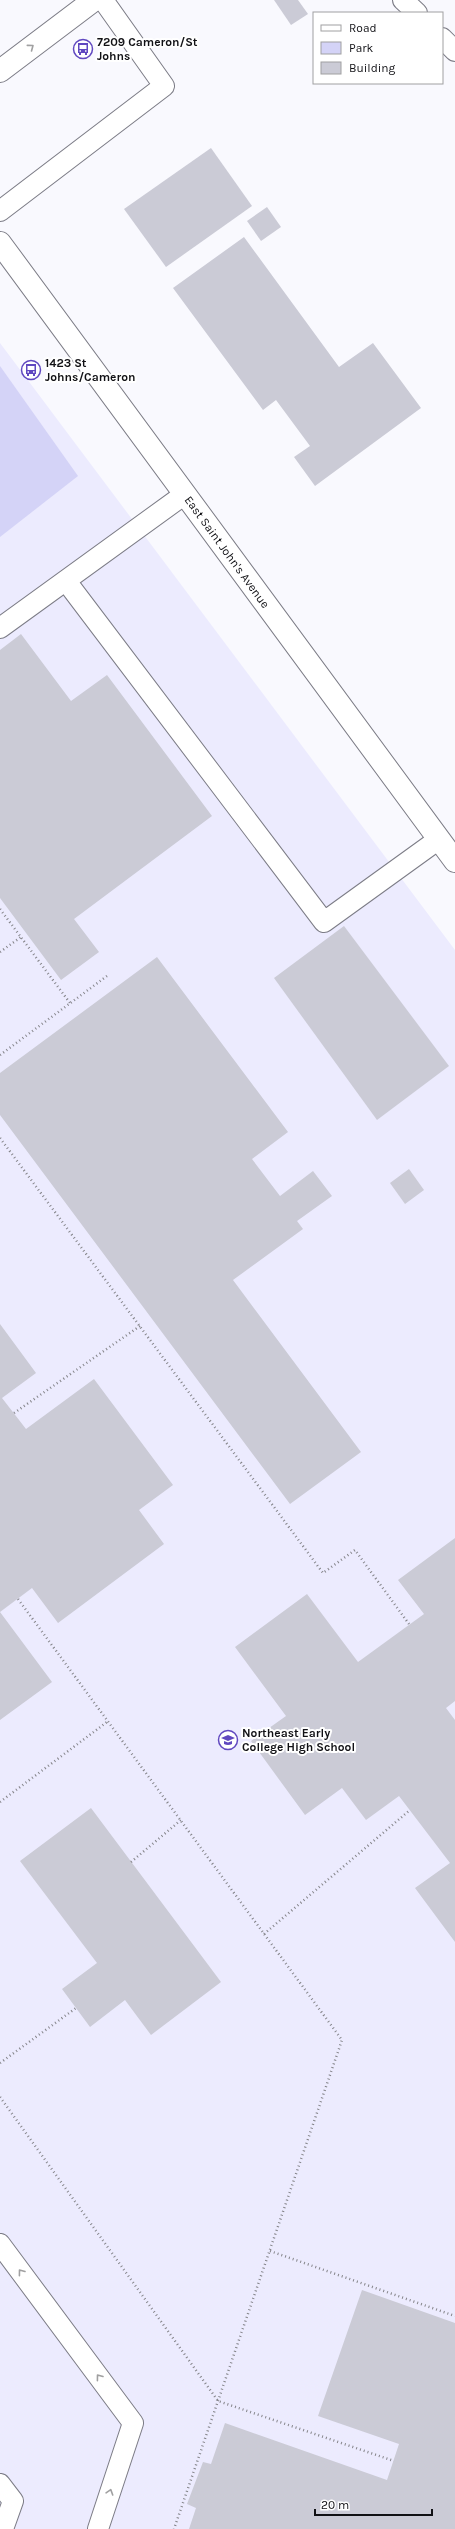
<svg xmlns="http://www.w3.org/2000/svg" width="455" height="2529" font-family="Karla,sans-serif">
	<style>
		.built { fill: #ecebfe }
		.green { fill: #d4d3f7 }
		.building { fill: #cbcbd6 }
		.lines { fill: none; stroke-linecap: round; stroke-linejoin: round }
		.service-casing { stroke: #7c7c86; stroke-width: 22 }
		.tertiary-casing { stroke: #7c7c86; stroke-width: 24 }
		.secondary-casing { stroke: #7c7c86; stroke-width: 24 }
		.path { stroke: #85858a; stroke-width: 2.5; stroke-dasharray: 1 3; stroke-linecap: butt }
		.service { stroke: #fff; stroke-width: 20 }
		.tertiary { stroke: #fff; stroke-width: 22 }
		.secondary { stroke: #fff; stroke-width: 22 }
		.oneway { stroke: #a0a0a1 }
		.labels { text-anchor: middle; stroke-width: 4; stroke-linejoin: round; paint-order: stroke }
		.poi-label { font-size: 12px; font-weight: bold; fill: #111115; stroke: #fff; text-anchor: start }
		.street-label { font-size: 12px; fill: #111115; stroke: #fff }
	</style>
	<rect width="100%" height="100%" fill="#f9f9fe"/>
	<polygon class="built" points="0,343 455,950 455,2529 0,2529"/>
	<polygon class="green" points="0,366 78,476 0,537"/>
	<g class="building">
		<polygon points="274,0 298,0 308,14 291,25"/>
		<polygon points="211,148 252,206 166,267 124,209"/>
		<polygon points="267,207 281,227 261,241 247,221"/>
		<polygon points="244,237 339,367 373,343 421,408 315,486 294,457 310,446 276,400 263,410 173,288"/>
		<polygon points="21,634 71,701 107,675 212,816 74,919 99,952 61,980 0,898 0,650"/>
		<polygon points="344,926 449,1066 377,1120 274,978"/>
		<polygon points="157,957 288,1132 252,1159 280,1196 313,1171 332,1196 297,1221 303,1229 233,1280 361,1452 290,1504 0,1115 0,1073"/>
		<polygon points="409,1169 424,1190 405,1204 390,1183"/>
		<polygon points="0,1324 36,1373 2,1398 26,1429 94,1379 173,1485 139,1510 164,1544 58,1623 32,1588 0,1612 52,1682 0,1720"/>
		<polygon points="455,1538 455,1701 446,1708 455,1720 455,1942 415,1888 450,1863 399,1796 366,1820 342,1788 305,1815 251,1741 286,1716 235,1647 307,1594 358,1662 424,1614 398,1580"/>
		<polygon points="91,1808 221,1982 151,2035 125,2000 90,2027 62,1989 97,1963 20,1861"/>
		<polygon points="362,2290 455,2323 455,2529 189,2529 196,2508 187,2504 203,2462 211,2464 225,2423 387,2480 399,2444 318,2416"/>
	</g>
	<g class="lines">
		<defs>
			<g id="service">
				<polyline points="403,0 417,13"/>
				<polyline points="442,38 455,51"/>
				<polyline points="0,211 164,86 103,0"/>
				<polyline points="66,581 324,922 439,839"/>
				<polyline points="0,628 185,494"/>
				<polyline points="0,2244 133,2423 98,2529"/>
				<polyline points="0,2484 13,2501 3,2529"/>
			</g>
			<polyline id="tertiary" points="0,243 455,861"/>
			<polyline id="secondary" points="0,71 94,0"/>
		</defs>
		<use href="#service" class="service-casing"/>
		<use href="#tertiary" class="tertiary-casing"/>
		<use href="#secondary" class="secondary-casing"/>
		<g class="path">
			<polyline points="0,909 70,1003"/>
			<polyline points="0,952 21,937"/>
			<polyline points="0,1055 107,976"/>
			<polyline points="0,1138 323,1573 355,1550 409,1624"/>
			<polyline points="14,1413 140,1326"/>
			<polyline points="18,1599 342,2040 174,2529"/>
			<polyline points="0,1802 107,1722"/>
			<polyline points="131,1862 181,1820"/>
			<polyline points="264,1934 410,1810"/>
			<polyline points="0,2063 76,2008"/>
			<polyline points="0,2097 218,2401 394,2461"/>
			<polyline points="270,2251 455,2316"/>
		</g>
		<use href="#service" class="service"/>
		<use href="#tertiary" class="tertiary"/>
		<use href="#secondary" class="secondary"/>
	</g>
	<defs><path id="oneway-chevron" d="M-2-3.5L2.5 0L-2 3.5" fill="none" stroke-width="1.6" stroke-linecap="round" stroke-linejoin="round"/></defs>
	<g class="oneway">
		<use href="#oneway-chevron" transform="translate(31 47) rotate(-37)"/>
		<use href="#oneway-chevron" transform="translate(21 2272) rotate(-127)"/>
		<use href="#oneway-chevron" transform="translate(99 2377) rotate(-127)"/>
		<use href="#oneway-chevron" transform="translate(110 2492) rotate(-72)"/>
	</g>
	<defs>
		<symbol id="bus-ring" viewBox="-11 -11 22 22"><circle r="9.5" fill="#fff" stroke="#6048c0" stroke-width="1.5"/><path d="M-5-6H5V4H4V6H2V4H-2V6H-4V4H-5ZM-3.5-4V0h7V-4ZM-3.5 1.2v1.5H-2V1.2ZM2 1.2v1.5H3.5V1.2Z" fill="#6048c0"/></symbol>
		<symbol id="school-ring" viewBox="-11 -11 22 22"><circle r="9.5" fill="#fff" stroke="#6048c0" stroke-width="1.5"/><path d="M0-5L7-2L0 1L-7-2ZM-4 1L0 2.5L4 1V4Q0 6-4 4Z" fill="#6048c0"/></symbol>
	</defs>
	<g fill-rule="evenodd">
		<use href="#bus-ring" x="72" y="38" width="22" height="22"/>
		<use href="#bus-ring" x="20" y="359" width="22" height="22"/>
		<use href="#school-ring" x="217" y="1729" width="22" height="22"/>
	</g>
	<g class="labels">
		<g class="poi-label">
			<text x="97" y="46">7209 Cameron/St<tspan x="97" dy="14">Johns</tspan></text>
			<text x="45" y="367">1423 St<tspan x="45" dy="14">Johns/Cameron</tspan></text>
			<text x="242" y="1737">Northeast Early<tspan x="242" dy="14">College High School</tspan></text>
		</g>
		<g class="street-label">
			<text transform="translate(227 552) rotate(54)" y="4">East Saint John's Avenue</text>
		</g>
	</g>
	<rect x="313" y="12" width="130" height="72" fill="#ffffff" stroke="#a0a0a1"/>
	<rect x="321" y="25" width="20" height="6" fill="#ffffff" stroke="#a0a0a1"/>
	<text x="349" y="32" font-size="12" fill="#111115">Road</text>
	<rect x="321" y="42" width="20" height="12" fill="#d4d3f7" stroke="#a0a0a1"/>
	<text x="349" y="52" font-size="12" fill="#111115">Park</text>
	<rect x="321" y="62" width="20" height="12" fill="#cbcbd6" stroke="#a0a0a1"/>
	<text x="349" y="72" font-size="12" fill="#111115">Building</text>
	<path d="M315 2509v6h117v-6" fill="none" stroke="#111115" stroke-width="2"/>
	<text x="321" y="2509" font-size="12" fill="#111115" stroke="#ffffff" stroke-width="3" paint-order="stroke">20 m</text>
</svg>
